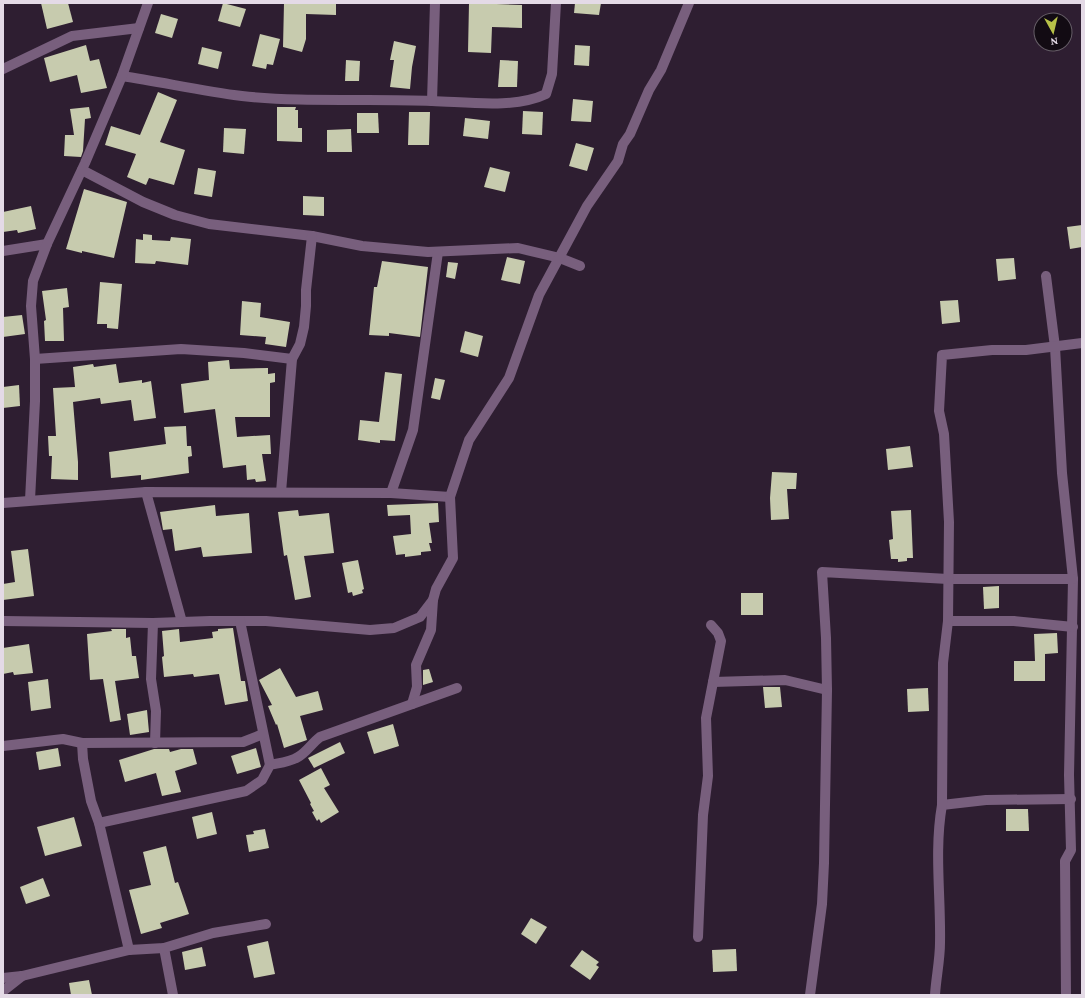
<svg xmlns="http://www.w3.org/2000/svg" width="1085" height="998" font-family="'Crimson Pro',serif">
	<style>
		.building { fill: #c7cbae }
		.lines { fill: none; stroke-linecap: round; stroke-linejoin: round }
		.minor { stroke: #785f7d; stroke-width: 10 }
	</style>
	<rect width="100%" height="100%" fill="#2e1e31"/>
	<g class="building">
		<polygon points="41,3 68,3 73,22 47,29"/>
		<polygon points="223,3 246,9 240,27 218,21"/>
		<polygon points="284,3 336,3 336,15 306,14 306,39 302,52 283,47"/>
		<polygon points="469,3 522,5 522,28 492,27 491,53 468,52"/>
		<polygon points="575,3 601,3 599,15 574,13"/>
		<polygon points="161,14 178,19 172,38 155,33"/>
		<polygon points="260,34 280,39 273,65 267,64 266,69 252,66"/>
		<polygon points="394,41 416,46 412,67 410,89 390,87 394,60 390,60"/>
		<polygon points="86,45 90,61 99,59 107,88 81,93 77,75 50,82 44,58"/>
		<polygon points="575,45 590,46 589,66 574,65"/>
		<polygon points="202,47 222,52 218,69 198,64"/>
		<polygon points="346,60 360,61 359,81 345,81"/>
		<polygon points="500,60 518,61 517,87 498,87"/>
		<polygon points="158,92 177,100 160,142 185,150 174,185 149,178 146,185 127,177 136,154 105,145 111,126 140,135"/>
		<polygon points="573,99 593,101 591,122 571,121"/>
		<polygon points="89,107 91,118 85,119 83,151 81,157 64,156 65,135 74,135 70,109"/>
		<polygon points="277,107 296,107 295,110 298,110 298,128 302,128 302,142 277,141"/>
		<polygon points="523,111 543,112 542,135 522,134"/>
		<polygon points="409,112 430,112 429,145 408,145"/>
		<polygon points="357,113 378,113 379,133 357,133"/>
		<polygon points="465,118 490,121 488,139 463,136"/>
		<polygon points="224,128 246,129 244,154 223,152"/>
		<polygon points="351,129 352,152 327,152 327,130"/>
		<polygon points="576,143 594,148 587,171 569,166"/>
		<polygon points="490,167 510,172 505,192 484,187"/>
		<polygon points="198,168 216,171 212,197 194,194"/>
		<polygon points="84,189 127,202 114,258 82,251 82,253 66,249"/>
		<polygon points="303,196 324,197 324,216 303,215"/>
		<polygon points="31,206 36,229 18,233 17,230 3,232 3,212"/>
		<polygon points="1082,225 1082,247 1070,249 1067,227"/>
		<polygon points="143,234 152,235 152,240 170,241 171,237 191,239 188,265 156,261 155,264 135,263 136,239 143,240"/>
		<polygon points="507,257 525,261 520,284 501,280"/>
		<polygon points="1014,258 1016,279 998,281 996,259"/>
		<polygon points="382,261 428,267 420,337 389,333 389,336 369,335 374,287 377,287"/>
		<polygon points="448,262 458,263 455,279 446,277"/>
		<polygon points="100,282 122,284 118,329 107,328 107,324 97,324"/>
		<polygon points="67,288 69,307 63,308 64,341 45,341 44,321 46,320 42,291"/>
		<polygon points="958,300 960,322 942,324 940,301"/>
		<polygon points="242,301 261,303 260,317 290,322 286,347 265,344 266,337 240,335"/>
		<polygon points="22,315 25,334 3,337 3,317"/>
		<polygon points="465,331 483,336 478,357 460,352"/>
		<polygon points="229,360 230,369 268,368 268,374 275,373 275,382 270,383 270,417 235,417 237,437 270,435 271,454 262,454 266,481 256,482 255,479 247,480 246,465 223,468 215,409 184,413 181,384 209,380 208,362"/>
		<polygon points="93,364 94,367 116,364 119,383 142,380 142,383 151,381 156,418 134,421 131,400 101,404 100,398 73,402 78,462 78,480 51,479 52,456 49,456 48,436 56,436 53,388 75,387 73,367"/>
		<polygon points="385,372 402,374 395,441 380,440 380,443 358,440 360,420 379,422"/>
		<polygon points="435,378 445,380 440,400 431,398"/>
		<polygon points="19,385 20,406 3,408 3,387"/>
		<polygon points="186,426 187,446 191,446 192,456 188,457 189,473 141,480 141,475 111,478 109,452 166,444 164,427"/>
		<polygon points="910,446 913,467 888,470 886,449"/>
		<polygon points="772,472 797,473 796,489 787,489 789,519 771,520 770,498"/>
		<polygon points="438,503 439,522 429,523 432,543 429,543 431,551 421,552 421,555 405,557 405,554 396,555 393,536 411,534 410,515 388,516 387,505"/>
		<polygon points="215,505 216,516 249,513 252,553 203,557 201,547 175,551 172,529 163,530 160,512"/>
		<polygon points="298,510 299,516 329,513 334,553 304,556 311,597 295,600 287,555 284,556 278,512"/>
		<polygon points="911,510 913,558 907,558 907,561 898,562 898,559 891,559 889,540 893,539 891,511"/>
		<polygon points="28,549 34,596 3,600 3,584 15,582 11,551"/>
		<polygon points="358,560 364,589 362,590 363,593 353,596 352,592 348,593 342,563"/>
		<polygon points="999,586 999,608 984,609 983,587"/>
		<rect x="741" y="593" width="22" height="22"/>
		<polygon points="233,628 241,681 245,681 248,701 225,705 219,674 194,677 193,674 164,677 162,657 164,656 162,631 179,629 180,642 213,638 212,632 218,631 218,629"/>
		<polygon points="111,629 126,629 126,638 130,637 132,656 136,656 139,678 115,681 121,720 110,722 103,679 90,680 87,634 112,631"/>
		<polygon points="1057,633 1058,653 1045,654 1045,681 1014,681 1014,661 1035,661 1034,634"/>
		<polygon points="29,644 33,673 14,675 13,672 3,674 3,648"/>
		<polygon points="280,668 296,697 318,691 323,710 300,716 307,740 284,748 277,724 276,725 268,706 272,705 259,680"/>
		<polygon points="429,669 433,682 423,685 423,670"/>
		<polygon points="48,679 51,708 31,711 28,682"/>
		<polygon points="763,687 780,687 782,707 765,708"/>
		<polygon points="928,688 929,711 908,712 907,689"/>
		<polygon points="147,710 149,732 130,735 127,714"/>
		<polygon points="393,724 399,746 374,754 367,732"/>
		<polygon points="340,742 345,753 314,768 308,758"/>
		<polygon points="58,748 61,766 39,770 36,752"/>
		<polygon points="256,748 261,767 237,774 231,756"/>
		<polygon points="154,749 169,749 170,752 181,749 193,749 197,764 175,771 181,792 162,796 156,773 125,782 119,760"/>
		<polygon points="321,768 330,785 324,788 339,812 321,823 319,819 317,821 312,812 314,811 310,804 311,803 299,780"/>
		<polygon points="1006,809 1028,809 1029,831 1006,831"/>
		<polygon points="212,812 217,834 197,839 192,817"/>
		<polygon points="74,817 82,846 45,856 37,827"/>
		<polygon points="265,829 269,848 249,852 246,835 254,834 253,831"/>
		<polygon points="166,846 175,883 178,882 189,914 160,923 162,928 141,934 129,890 151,885 143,852"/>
		<polygon points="43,878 50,896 26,904 20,887"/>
		<polygon points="531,918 547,927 536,944 521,934"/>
		<polygon points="268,941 275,974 254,978 247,946"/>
		<polygon points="202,947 206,966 185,970 182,952"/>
		<polygon points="736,949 737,971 713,972 712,950"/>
		<polygon points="582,950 599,962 596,965 599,967 590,980 570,966"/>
		<polygon points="89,980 92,995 71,995 69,983"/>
	</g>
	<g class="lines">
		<g class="minor">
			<polyline points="3,69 72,36 139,28"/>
			<path d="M 122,76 C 162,82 202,91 242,96 C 305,103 369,98 432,101 C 467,102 515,109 546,94 L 552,74 L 556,3"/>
			<polyline points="432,101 435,3"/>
			<polyline points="82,170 143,202 175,215 209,224 312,236 362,246 428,252 518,248 560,258 580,266"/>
			<polyline points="3,251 47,244"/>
			<polyline points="1046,276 1055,347 1062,473 1073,579 1069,775 1071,850 1065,861 1066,995"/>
			<polyline points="35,359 181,349 244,353 292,359"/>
			<polyline points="146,492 182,622"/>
			<polyline points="281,492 292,359 300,344 304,327 306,306 306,290 312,236"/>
			<polyline points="391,493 413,430 438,252"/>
			<polyline points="30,500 35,401 35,359 31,306 33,281 47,244 85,163 122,76 148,3"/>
			<polyline points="3,503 146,492 391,493 450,497"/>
			<polyline points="3,621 153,623 210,621 266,621 370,630 394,628 420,617 433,600"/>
			<polyline points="240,621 270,765"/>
			<polyline points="948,621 1014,621 1073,627"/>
			<polyline points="153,623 151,679 156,711 155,743"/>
			<polyline points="713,682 785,680 827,690"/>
			<polyline points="412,704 417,687 416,665 431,630 433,600 436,589 453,558 450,497 469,440 509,378 539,295 587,206 618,161 623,144 630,134 649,90 661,70 689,3"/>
			<polyline points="82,743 83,759 91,801 99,823 129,950"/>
			<polyline points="3,746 63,739 82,743 243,742 263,734"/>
			<polyline points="942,805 986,800 1071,799"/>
			<path d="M 99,823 L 246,791 L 262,780 L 270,765 C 279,763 290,762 298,757 C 306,753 312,743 320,737 L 457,688"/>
			<polyline points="698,937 703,815 708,776 706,718 721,641 718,633 711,625"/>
			<polyline points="164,948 173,995"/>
			<polyline points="3,978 22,976 129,950 164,948 213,933 266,924"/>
			<polyline points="3,991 22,976"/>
			<polyline points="810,995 822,904 824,863 827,690 826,638 822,572 948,579 1073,579"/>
			<path d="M 935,995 C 936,978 940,960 940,943 C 941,897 934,851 942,805 L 943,663 L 948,621 L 949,522 L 944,434 L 939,411 L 942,355 L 992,350 L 1026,350 L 1082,343"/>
		</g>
	</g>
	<rect width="1085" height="998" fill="none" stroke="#e4dae6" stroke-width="8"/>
	<g transform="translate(1053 32) rotate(172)"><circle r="19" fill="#120b13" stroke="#665e67"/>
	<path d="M0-3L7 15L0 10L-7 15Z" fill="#b7c148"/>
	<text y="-6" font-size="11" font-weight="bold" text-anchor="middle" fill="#e4dae6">N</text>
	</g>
</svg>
